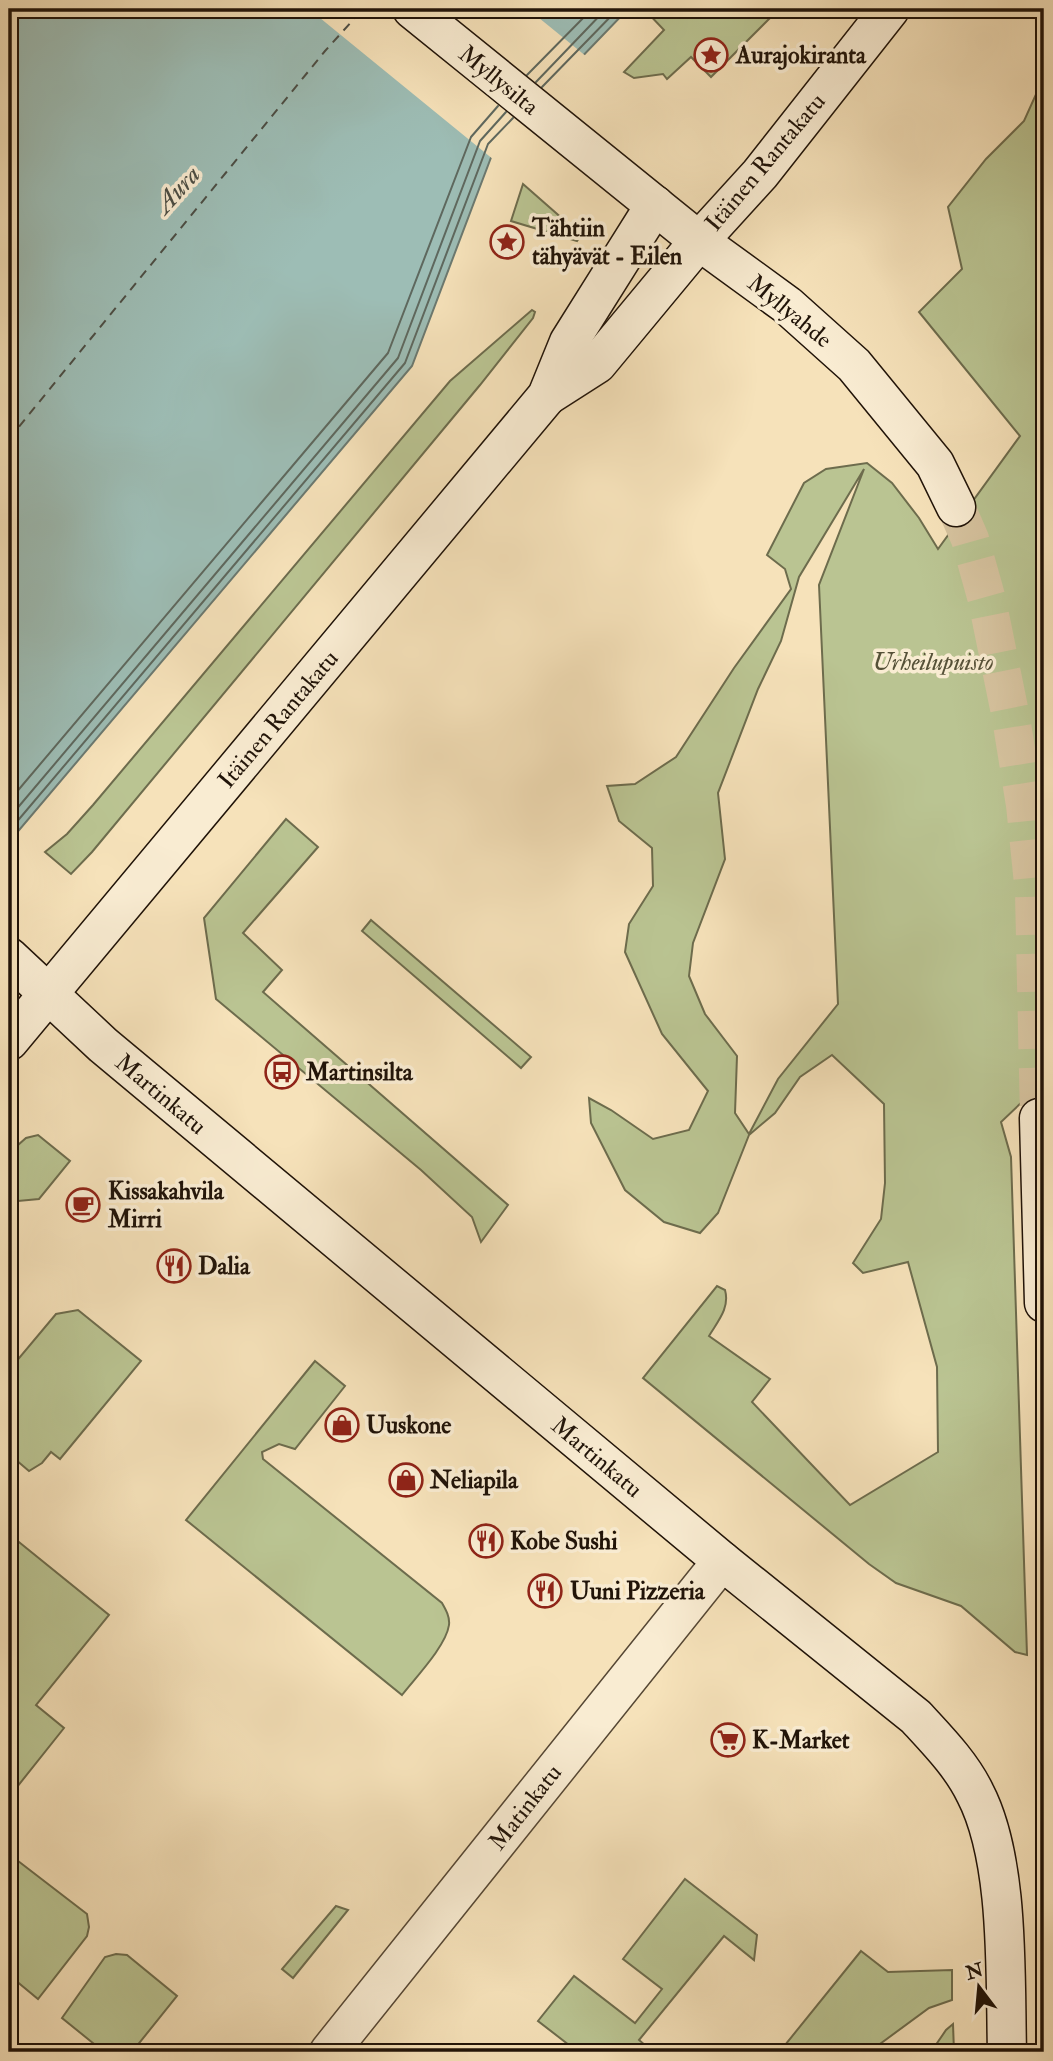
<svg xmlns="http://www.w3.org/2000/svg" width="1053" height="2061" font-family="'IM FELL Double Pica',serif">
	<style>
		.green { fill: #bac492; stroke: #6d6c4d; stroke-width: 2; fill-rule: evenodd }
		.water { fill: #9dbdb5; stroke: #6b7970; stroke-width: 2 }
		.pier { fill: #f6e2ba }
		.lines { fill: none; stroke-linecap: round; stroke-linejoin: round }
		.shore { stroke: #5e685e; stroke-width: 2 }
		.ferry { stroke: #4c4e45; stroke-width: 2; stroke-dasharray: 9 7; stroke-linecap: butt }
		.secondary-tunnel { stroke: #d6c39f; stroke-width: 38; stroke-dasharray: 38 19; stroke-linecap: butt }
		.street-casing { stroke: #564734; stroke-width: 41 }
		.secondary-casing { stroke: #201308; stroke-width: 41 }
		.street { stroke: #f9ecd2; stroke-width: 38 }
		.secondary { stroke: #f9ecd2; stroke-width: 38 }
		.labels { text-anchor: middle; stroke-width: 7; stroke-linejoin: round; paint-order: stroke }
		.poi-label { font-size: 24px; font-weight: bold; fill: #201308; stroke: #f9ecd2; text-anchor: start }
		.street-label { font-size: 24px; fill: #201308; stroke: #f9ecd2 }
		.park-label { font-size: 24px; font-style: italic; fill: #565138; stroke: #f9ecd2 }
		.water-label { font-size: 26px; font-style: italic; fill: #4c4e45; stroke: #f9ecd2 }
	</style>
	<rect width="100%" height="100%" fill="#f6e2ba"/>
	<filter id="stains"><feTurbulence type="fractalNoise" baseFrequency=".00286" numOctaves="4"/><feColorMatrix values="0 0 0 0 .2 0 0 0 0 .09 0 0 0 0 .02 0 0 0 .5 -.17"/></filter>
	<radialGradient id="worn" r=".72"><stop offset=".6" stop-color="#630" stop-opacity="0"/><stop offset="1" stop-color="#630" stop-opacity=".3"/></radialGradient>
	<g class="green">
		<polygon points="644,9 779,9 711,77 691,57 667,79 663,74 634,78 624,72 664,30"/>
		<path d="M 1044,86 L 1044,1081 L 1001,1122 L 1011,1157 L 1027,1655 L 1015,1652 L 961,1606 L 896,1583 L 869,1564 L 643,1378 L 717,1286 L 725,1290 C 730,1308 718,1321 709,1336 L 770,1379 L 752,1402 L 850,1505 L 938,1452 L 937,1367 L 908,1262 L 863,1273 L 853,1263 L 881,1219 L 885,1183 L 884,1104 L 832,1055 L 800,1077 L 775,1113 L 749,1135 L 718,1213 L 700,1233 L 664,1222 L 625,1190 L 591,1123 L 589,1098 L 611,1110 L 653,1139 L 689,1130 L 708,1091 L 662,1034 L 625,952 L 629,924 L 653,886 L 652,848 L 619,821 L 607,786 L 635,784 L 676,757 L 734,668 L 791,589 L 785,569 L 767,555 L 804,483 L 826,469 L 867,463 L 892,483 L 919,518 L 938,549 L 1020,436 L 919,312 L 962,269 L 948,207 L 986,159 L 1024,121 L 1037,92 ZM 864,469 L 819,585 L 838,1004 L 778,1079 L 749,1134 L 735,1113 L 737,1056 L 705,1014 L 689,976 L 693,943 L 725,859 L 718,793 L 758,689 L 781,641 L 799,577 Z"/>
		<polygon points="523,184 581,235 577,241 511,221"/>
		<polygon points="532,310 535,312 533,318 480,385 92,852 71,874 45,852 67,834 93,805 450,381"/>
		<polygon points="286,819 318,847 243,933 282,970 263,992 508,1205 481,1242 472,1217 421,1170 216,999 204,918"/>
		<polygon points="371,920 531,1057 521,1068 362,931"/>
		<polygon points="38,1135 70,1161 39,1199 18,1201 9,1194 9,1153 26,1138"/>
		<polygon points="78,1310 141,1361 60,1459 51,1452 42,1463 29,1471 9,1454 9,1370 56,1314"/>
		<path d="M 315,1361 L 345,1386 L 295,1449 L 279,1444 L 262,1452 L 263,1459 L 442,1603 C 446,1610 450,1617 449,1625 C 446,1646 416,1677 402,1695 L 186,1520 Z"/>
		<polygon points="9,1534 109,1615 36,1705 64,1728 17,1787 9,1788"/>
		<polygon points="9,1854 87,1914 89,1927 87,1936 38,1999 9,1975"/>
		<polygon points="685,1879 757,1935 754,1960 724,1936 639,2040 653,2052 578,2052 538,2021 574,1976 635,2023 662,1989 623,1959"/>
		<polygon points="336,1906 348,1910 293,1978 282,1969"/>
		<polygon points="861,1951 888,1972 952,1970 952,2000 929,2008 869,2052 784,2052 781,2050"/>
		<polygon points="116,1954 127,1955 177,1996 132,2052 104,2052 62,2018 105,1957"/>
		<polygon points="953,2024 954,2052 931,2052 946,2030"/>
	</g>
	<polygon class="water" points="9,9 628,9 495,147 412,366 9,842"/>
	<polygon class="pier" points="309,9 528,9 587,57 498,149 494,160"/>
	<g class="lines">
		<g class="shore">
			<polyline points="527,75 592,9"/>
			<polyline points="536,82 606,9"/>
			<polyline points="542,87 618,9"/>
			<polyline points="9,801 388,353 471,137 498,106"/>
			<polyline points="9,818 398,358 480,141 506,112"/>
			<polyline points="9,831 405,363 488,144 513,118"/>
		</g>
		<polyline class="ferry" points="9,439 325,51 363,9"/>
		<polyline class="secondary-tunnel" points="956,507 970,539 987,600 1011,718 1025,805 1034,893 1039,1118"/>
		<defs>
			<polyline id="street" points="329,2052 722,1561"/>
			<g id="secondary">
				<polyline points="412,9 699,241 787,305 854,365 935,464 956,507"/>
				<polyline points="547,396 597,364 699,241 760,174 890,9"/>
				<path d="M 9,957 L 103,1045 L 722,1561 L 916,1717 C 937,1740 961,1764 975,1793 C 1010,1860 1005,1976 1007,2052"/>
				<polyline points="9,1041 547,396 569,342 655,205"/>
				<polyline points="1039,1118 1044,1303"/>
			</g>
		</defs>
		<use href="#street" class="street-casing"/>
		<use href="#secondary" class="secondary-casing"/>
		<use href="#street" class="street"/>
		<use href="#secondary" class="secondary"/>
	</g>
	<defs>
		<symbol id="sight-ring" viewBox="-11 -11 22 22"><circle r="9.5" fill="#f9ecd2" stroke="#8f2418" stroke-width="1.5"/><path d="M0-6L1.8-2.2L6-1.7L2.9 1.2L3.7 5.4L0 3.3L-3.7 5.4L-2.9 1.2L-6-1.7L-1.8-2.2Z" fill="#8f2418"/></symbol>
		<symbol id="bus-ring" viewBox="-11 -11 22 22"><circle r="9.5" fill="#f9ecd2" stroke="#8f2418" stroke-width="1.5"/><path d="M-5-6H5V4H4V6H2V4H-2V6H-4V4H-5ZM-3.5-4V0h7V-4ZM-3.5 1.2v1.5H-2V1.2ZM2 1.2v1.5H3.5V1.2Z" fill="#8f2418"/></symbol>
		<symbol id="cafe-ring" viewBox="-11 -11 22 22"><circle r="9.5" fill="#f9ecd2" stroke="#8f2418" stroke-width="1.5"/><path d="M-5.5-4.5H6V0H3Q3 3.5 0 3.5H-2.5Q-5.5 3.5-5.5 0ZM3-3.2v2h1.7v-2ZM-6 4.5H4V6H-6Z" fill="#8f2418"/></symbol>
		<symbol id="restaurant-ring" viewBox="-11 -11 22 22"><circle r="9.5" fill="#f9ecd2" stroke="#8f2418" stroke-width="1.5"/><path d="M-5-6h1v4h1v-4h1v4h1v-4h1v5L-1.5 .5V6h-2V.5L-5-1ZM5-6V6H3V1.5H1.5Q1.5-4 5-6Z" fill="#8f2418"/></symbol>
		<symbol id="shop-ring" viewBox="-11 -11 22 22"><circle r="9.5" fill="#f9ecd2" stroke="#8f2418" stroke-width="1.5"/><path d="M-5-2.5h2.3a2.7 3.5 0 0 1 5.4 0H5L5.5 6h-11ZM-1.5-2.5h3a1.5 2.3 0 0 0-3 0Z" fill="#8f2418"/></symbol>
		<symbol id="supermarket-ring" viewBox="-11 -11 22 22"><circle r="9.5" fill="#f9ecd2" stroke="#8f2418" stroke-width="1.5"/><path d="M-6-5.5h2.5l.6 2H6L4.5 2H-2.5L-4.4-4H-6ZM-1.5 3.2a1.3 1.3 0 1 0 .1 0ZM3 3.2a1.3 1.3 0 1 0 .1 0Z" fill="#8f2418"/></symbol>
	</defs>
	<g fill-rule="evenodd">
		<use href="#sight-ring" x="692" y="36" width="38" height="38"/>
		<use href="#sight-ring" x="488" y="223" width="38" height="38"/>
		<use href="#bus-ring" x="263" y="1053" width="38" height="38"/>
		<use href="#cafe-ring" x="64" y="1186" width="38" height="38"/>
		<use href="#restaurant-ring" x="155" y="1247" width="38" height="38"/>
		<use href="#shop-ring" x="323" y="1406" width="38" height="38"/>
		<use href="#shop-ring" x="387" y="1461" width="38" height="38"/>
		<use href="#restaurant-ring" x="467" y="1522" width="38" height="38"/>
		<use href="#restaurant-ring" x="526" y="1572" width="38" height="38"/>
		<use href="#supermarket-ring" x="709" y="1721" width="38" height="38"/>
	</g>
	<g class="labels">
		<g class="poi-label">
			<text x="736" y="63">Aurajokiranta</text>
			<text x="532" y="236">Tähtiin<tspan x="532" dy="28">tähyävät - Eilen</tspan></text>
			<text x="306" y="1080">Martinsilta</text>
			<text x="108" y="1199">Kissakahvila<tspan x="108" dy="28">Mirri</tspan></text>
			<text x="198" y="1274">Dalia</text>
			<text x="366" y="1433">Uuskone</text>
			<text x="430" y="1488">Neliapila</text>
			<text x="510" y="1549">Kobe Sushi</text>
			<text x="570" y="1599">Uuni Pizzeria</text>
			<text x="752" y="1748">K-Market</text>
		</g>
		<g class="street-label">
			<text transform="translate(499 80) rotate(39)" y="8">Myllysilta</text>
			<text transform="translate(765 162) rotate(-50)" y="8">Itäinen Rantakatu</text>
			<text transform="translate(790 311) rotate(39)" y="8">Myllyahde</text>
			<text transform="translate(278 719) rotate(-50)" y="8">Itäinen Rantakatu</text>
			<text transform="translate(161 1094) rotate(40)" y="8">Martinkatu</text>
			<text transform="translate(597 1457) rotate(40)" y="8">Martinkatu</text>
			<text transform="translate(525 1807) rotate(-52)" y="8">Matinkatu</text>
		</g>
		<g class="park-label">
			<text x="933" y="670">Urheilupuisto</text>
		</g>
		<g class="water-label">
			<text transform="translate(177 189) rotate(-48)" y="9">Aura</text>
		</g>
	</g>
	<rect width="1053" height="2061" fill="none" stroke="#f6e2ba" stroke-width="35"/>
	<rect x="10" y="10" width="1032" height="2040" fill="none" stroke="#201308" stroke-width="3.5"/>
	<rect x="18" y="18" width="1018" height="2026" fill="none" stroke="#201308" stroke-width="2"/>
	<g transform="translate(979 1987) rotate(344)" stroke="#f9ecd2" stroke-width="5" paint-order="stroke">
	<path d="M0-5L12 26L0 18L-12 26Z" fill="#201308"/>
	<text y="-10" font-size="19" font-weight="bold" text-anchor="middle" fill="#201308">N</text>
	</g>
	<rect width="100%" height="100%" filter="url(#stains)"/>
	<rect width="100%" height="100%" fill="url(#worn)"/>
</svg>
